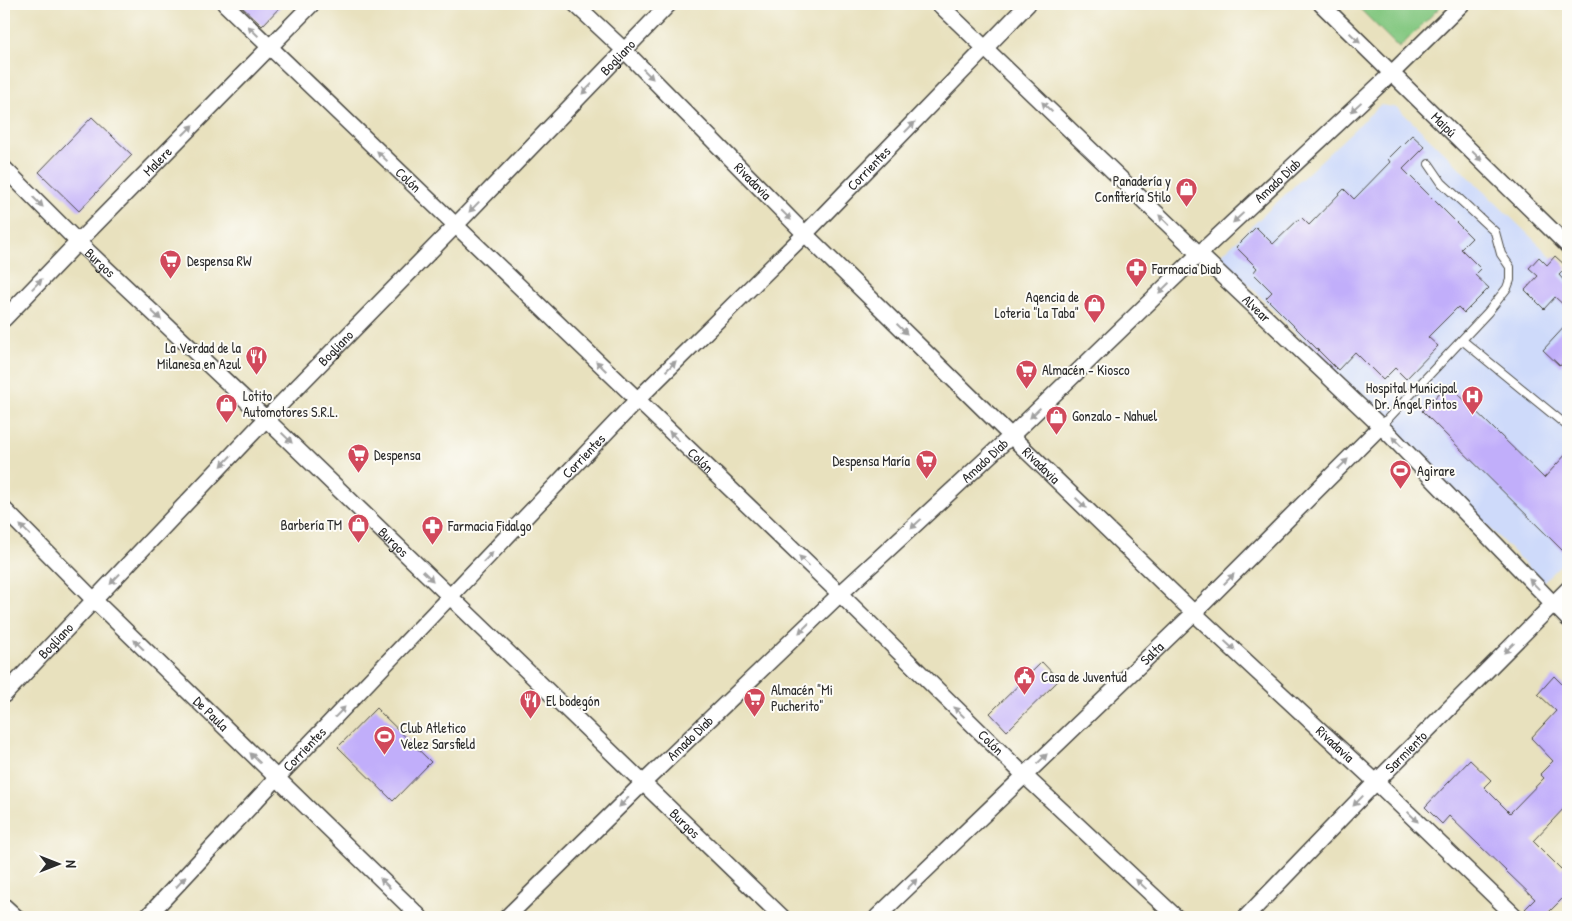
<svg xmlns="http://www.w3.org/2000/svg" width="1572" height="921" font-family="'Patrick Hand',sans-serif">
	<style>
		.built { fill: #cedafa }
		.green { fill: #86c983; stroke: #587a57 }
		.building { fill: #c1aefa }
		.lines { fill: none; stroke-linecap: round; stroke-linejoin: round }
		.lane-casing { stroke: #474641; stroke-width: 10 }
		.street-casing { stroke: #474641; stroke-width: 18 }
		.lane { stroke: #fff; stroke-width: 8 }
		.street { stroke: #fff; stroke-width: 15 }
		.oneway { fill: #a0a0a0 }
		.labels { text-anchor: middle; stroke-width: 4; stroke-linejoin: round; paint-order: stroke }
		.street-label { font-size: 14px; fill: #2b2b2b; stroke: #fdfcf7 }
		.poi-label { font-size: 14px; fill: #2b2b2b; stroke: #fdfcf7; text-anchor: start }
	</style>
	<rect width="100%" height="100%" fill="#fdfcf7"/>
	<filter id="ink" filterUnits="userSpaceOnUse"><feTurbulence type="fractalNoise" baseFrequency=".02" numOctaves="2"/><feDisplacementMap in="SourceGraphic" scale="10" xChannelSelector="R" yChannelSelector="G"/><feConvolveMatrix kernelMatrix="1 2 1 2 8 2 1 2 1" color-interpolation-filters="sRGB"/></filter>
	<filter id="wash" filterUnits="userSpaceOnUse"><feTurbulence type="fractalNoise" baseFrequency=".0096" numOctaves="4" result="noise"/><feDisplacementMap in="SourceGraphic" scale="20" xChannelSelector="R" yChannelSelector="G"/><feGaussianBlur stdDeviation="1.12" result="paint"/><feColorMatrix in="noise" values="0 0 0 0 0 0 0 0 0 0 0 0 0 0 0 0 0 1.4 0 .05"/><feComposite in="paint" operator="in"/></filter>
	<g filter="url(#wash)">
		<rect width="100%" height="100%" fill="#e8e1be"/>
		<polygon class="built" points="1380,105 1398,108 1568,273 1568,557 1543,582 1220,256"/>
		<polygon class="green" points="1355,4 1443,4 1399,48"/>
		<g id="blocks">
			<g class="building">
				<polygon points="239,4 283,4 262,26"/>
				<polygon points="92,117 132,155 79,211 39,172"/>
				<polygon points="1412,135 1425,147 1403,169 1472,238 1461,249 1481,269 1475,275 1489,288 1464,313 1458,307 1428,337 1438,346 1406,379 1395,368 1383,380 1355,352 1338,370 1266,298 1272,292 1253,273 1257,268 1236,247 1256,227 1273,244 1301,217 1309,225 1344,189 1354,199 1390,162 1388,159"/>
				<polygon points="1555,256 1567,267 1559,275 1568,285 1568,309 1555,297 1544,309 1525,290 1538,276 1529,268 1539,257 1547,265"/>
				<polygon points="1568,323 1568,357 1560,366 1543,350"/>
				<polygon points="1448,384 1544,478 1568,452 1568,556 1422,411"/>
				<polygon points="1042,662 1059,680 1007,731 990,713"/>
				<polygon points="1554,676 1568,690 1568,804 1533,841 1561,869 1568,862 1568,893 1544,917 1534,917 1525,909 1535,899 1449,816 1442,824 1425,807 1470,760 1491,780 1484,787 1510,813 1544,778 1540,774 1553,761 1531,738 1556,711 1538,694"/>
				<polygon points="376,708 431,762 393,801 338,747"/>
			</g>
		</g>
	</g>
	<g filter="url(#ink)">
		<use href="#blocks" fill-opacity="0" stroke="#474641" stroke-width="1"/>
		<g class="lines">
			<defs>
				<g id="lane">
					<polyline points="1462,340 1566,425"/>
					<polyline points="1381,426 1488,312 1507,288 1510,280 1510,267 1501,254 1495,232 1442,183 1429,164"/>
				</g>
				<g id="street">
					<path id="s1" d="M 225,4 L 840,594 L 1025,776 L 1176,917"/>
					<path id="s2" d="M 575,4 L 624,50 L 805,234 L 1011,436 L 1194,613 L 1376,782 L 1516,917"/>
					<path id="s3" d="M 939,4 L 1199,254 L 1390,435 L 1568,619"/>
					<path id="s4" d="M 1321,4 L 1568,246"/>
					<path id="s5" d="M 4,168 L 78,242 L 266,419 L 782,917"/>
					<path id="s6" d="M 4,319 L 78,242 L 312,4"/>
					<path id="s7" d="M 4,509 L 94,600 L 420,917"/>
					<path id="s8" d="M 4,695 L 266,419 L 455,226 L 669,4"/>
					<polyline points="4,906 16,917"/>
					<path id="s9" d="M 147,917 L 276,779 L 637,400 L 805,234 L 1028,4"/>
					<path id="s10" d="M 507,917 L 642,784 L 840,594 L 1011,436 L 1199,254 L 1392,73 L 1462,4"/>
					<path id="s11" d="M 877,917 L 1194,613 L 1381,426"/>
					<path id="s12" d="M 1246,917 L 1376,782 L 1568,589"/>
				</g>
			</defs>
			<use href="#lane" class="lane-casing"/>
			<use href="#street" class="street-casing"/>
			<use href="#lane" class="lane"/>
			<use href="#street" class="street"/>
		</g>
		<defs><path id="oneway-solid" d="M-6-.8H1V-3.2L6.5 0L1 3.2V.8H-6Z" transform="scale(1.25)"/></defs>
		<g class="oneway">
			<use href="#oneway-solid" transform="translate(253 31) rotate(-136)"/>
			<use href="#oneway-solid" transform="translate(1355 38) rotate(44)"/>
			<use href="#oneway-solid" transform="translate(648 74) rotate(45)"/>
			<use href="#oneway-solid" transform="translate(587 89) rotate(134)"/>
			<use href="#oneway-solid" transform="translate(1047 107) rotate(-136)"/>
			<use href="#oneway-solid" transform="translate(1356 107) rotate(137)"/>
			<use href="#oneway-solid" transform="translate(910 127) rotate(-46)"/>
			<use href="#oneway-solid" transform="translate(188 130) rotate(-45)"/>
			<use href="#oneway-solid" transform="translate(382 156) rotate(-136)"/>
			<use href="#oneway-solid" transform="translate(1477 156) rotate(44)"/>
			<use href="#oneway-solid" transform="translate(38 202) rotate(45)"/>
			<use href="#oneway-solid" transform="translate(474 207) rotate(134)"/>
			<use href="#oneway-solid" transform="translate(786 215) rotate(45)"/>
			<use href="#oneway-solid" transform="translate(1238 218) rotate(137)"/>
			<use href="#oneway-solid" transform="translate(1164 220) rotate(-136)"/>
			<use href="#oneway-solid" transform="translate(37 284) rotate(-46)"/>
			<use href="#oneway-solid" transform="translate(1164 288) rotate(136)"/>
			<use href="#oneway-solid" transform="translate(156 315) rotate(43)"/>
			<use href="#oneway-solid" transform="translate(902 329) rotate(44)"/>
			<use href="#oneway-solid" transform="translate(601 366) rotate(-136)"/>
			<use href="#oneway-solid" transform="translate(671 366) rotate(-44)"/>
			<use href="#oneway-solid" transform="translate(1035 413) rotate(136)"/>
			<use href="#oneway-solid" transform="translate(674 436) rotate(-136)"/>
			<use href="#oneway-solid" transform="translate(287 438) rotate(44)"/>
			<use href="#oneway-solid" transform="translate(1397 442) rotate(-134)"/>
			<use href="#oneway-solid" transform="translate(226 461) rotate(133)"/>
			<use href="#oneway-solid" transform="translate(1343 464) rotate(-45)"/>
			<use href="#oneway-solid" transform="translate(1081 503) rotate(44)"/>
			<use href="#oneway-solid" transform="translate(916 524) rotate(137)"/>
			<use href="#oneway-solid" transform="translate(25 530) rotate(-135)"/>
			<use href="#oneway-solid" transform="translate(488 557) rotate(-47)"/>
			<use href="#oneway-solid" transform="translate(804 561) rotate(-136)"/>
			<use href="#oneway-solid" transform="translate(428 576) rotate(44)"/>
			<use href="#oneway-solid" transform="translate(115 579) rotate(133)"/>
			<use href="#oneway-solid" transform="translate(1229 579) rotate(-45)"/>
			<use href="#oneway-solid" transform="translate(1534 584) rotate(-134)"/>
			<use href="#oneway-solid" transform="translate(804 628) rotate(136)"/>
			<use href="#oneway-solid" transform="translate(139 645) rotate(-136)"/>
			<use href="#oneway-solid" transform="translate(1230 646) rotate(43)"/>
			<use href="#oneway-solid" transform="translate(1509 648) rotate(135)"/>
			<use href="#oneway-solid" transform="translate(340 712) rotate(-46)"/>
			<use href="#oneway-solid" transform="translate(959 712) rotate(-136)"/>
			<use href="#oneway-solid" transform="translate(255 758) rotate(-136)"/>
			<use href="#oneway-solid" transform="translate(1042 759) rotate(-44)"/>
			<use href="#oneway-solid" transform="translate(1358 801) rotate(134)"/>
			<use href="#oneway-solid" transform="translate(624 802) rotate(135)"/>
			<use href="#oneway-solid" transform="translate(1413 817) rotate(44)"/>
			<use href="#oneway-solid" transform="translate(181 882) rotate(-47)"/>
			<use href="#oneway-solid" transform="translate(385 883) rotate(-136)"/>
			<use href="#oneway-solid" transform="translate(912 884) rotate(-44)"/>
			<use href="#oneway-solid" transform="translate(1141 884) rotate(-137)"/>
		</g>
	</g>
	<defs>
		<symbol id="shop-pin" viewBox="-11 -11 22 30"><path d="M0 17L-7.5 6A9.5 9.5 0 1 1 7.5 6Z" fill="#d1495b" stroke="#fdfcf7"/><path d="M-5-2.5h2.3a2.7 3.5 0 0 1 5.4 0H5L5.5 6h-11ZM-1.5-2.5h3a1.5 2.3 0 0 0-3 0Z" fill="#fff"/></symbol>
		<symbol id="supermarket-pin" viewBox="-11 -11 22 30"><path d="M0 17L-7.5 6A9.5 9.5 0 1 1 7.5 6Z" fill="#d1495b" stroke="#fdfcf7"/><path d="M-6-5.5h2.5l.6 2H6L4.5 2H-2.5L-4.4-4H-6ZM-1.5 3.2a1.3 1.3 0 1 0 .1 0ZM3 3.2a1.3 1.3 0 1 0 .1 0Z" fill="#fff"/></symbol>
		<symbol id="pharmacy-pin" viewBox="-11 -11 22 30"><path d="M0 17L-7.5 6A9.5 9.5 0 1 1 7.5 6Z" fill="#d1495b" stroke="#fdfcf7"/><path d="M-2-6h4v4h4v4h-4v4h-4v-4h-4v-4h4Z" fill="#fff"/></symbol>
		<symbol id="restaurant-pin" viewBox="-11 -11 22 30"><path d="M0 17L-7.5 6A9.5 9.5 0 1 1 7.5 6Z" fill="#d1495b" stroke="#fdfcf7"/><path d="M-5-6h1v4h1v-4h1v4h1v-4h1v5L-1.5 .5V6h-2V.5L-5-1ZM5-6V6H3V1.5H1.5Q1.5-4 5-6Z" fill="#fff"/></symbol>
		<symbol id="hospital-pin" viewBox="-11 -11 22 30"><path d="M0 17L-7.5 6A9.5 9.5 0 1 1 7.5 6Z" fill="#d1495b" stroke="#fdfcf7"/><path d="M-5-5h3v3.5h4V-5h3V5h-3V1.5h-4V5h-3Z" fill="#fff"/></symbol>
		<symbol id="stadium-pin" viewBox="-11 -11 22 30"><path d="M0 17L-7.5 6A9.5 9.5 0 1 1 7.5 6Z" fill="#d1495b" stroke="#fdfcf7"/><path d="M0-5a6.5 5 0 1 0 0 10a6.5 5 0 1 0 0-10ZM-3.5-1.8h7v3.6h-7Z" fill="#fff"/></symbol>
		<symbol id="civic-pin" viewBox="-11 -11 22 30"><path d="M0 17L-7.5 6A9.5 9.5 0 1 1 7.5 6Z" fill="#d1495b" stroke="#fdfcf7"/><path d="M-.6-6.5H3V-4.5H.6V-3L4-1V1h2V6H-6V1h2V-1L-.6-3ZM-1.2 2.5V6h2.4V2.5Z" fill="#fff"/></symbol>
	</defs>
	<g fill-rule="evenodd">
		<use href="#shop-pin" x="1174" y="176" width="25" height="34"/>
		<use href="#supermarket-pin" x="158" y="248" width="25" height="34"/>
		<use href="#pharmacy-pin" x="1124" y="256" width="25" height="34"/>
		<use href="#shop-pin" x="1082" y="292" width="25" height="34"/>
		<use href="#restaurant-pin" x="244" y="344" width="25" height="34"/>
		<use href="#supermarket-pin" x="1014" y="358" width="25" height="34"/>
		<use href="#hospital-pin" x="1460" y="384" width="25" height="34"/>
		<use href="#shop-pin" x="214" y="392" width="25" height="34"/>
		<use href="#shop-pin" x="1044" y="404" width="25" height="34"/>
		<use href="#supermarket-pin" x="346" y="442" width="25" height="34"/>
		<use href="#supermarket-pin" x="914" y="448" width="25" height="34"/>
		<use href="#stadium-pin" x="1388" y="458" width="25" height="34"/>
		<use href="#shop-pin" x="346" y="512" width="25" height="34"/>
		<use href="#pharmacy-pin" x="420" y="514" width="25" height="34"/>
		<use href="#civic-pin" x="1012" y="664" width="25" height="34"/>
		<use href="#supermarket-pin" x="742" y="686" width="25" height="34"/>
		<use href="#restaurant-pin" x="518" y="688" width="25" height="34"/>
		<use href="#stadium-pin" x="372" y="724" width="25" height="34"/>
	</g>
	<g class="labels">
		<g class="street-label">
			<text dy="5" stroke="none"><textPath href="#s8" startOffset="885">Bogliano</textPath></text>
			<text dy="5" stroke="none"><textPath href="#s4" startOffset="172">Maipú</textPath></text>
			<text dy="5" stroke="none"><textPath href="#s6" startOffset="220">Malere</textPath></text>
			<text dy="5" stroke="none"><textPath href="#s9" startOffset="1040">Corrientes</textPath></text>
			<text dy="5" stroke="none"><textPath href="#s10" startOffset="1066">Amado Diab</textPath></text>
			<text dy="5" stroke="none"><textPath href="#s1" startOffset="254">Colón</textPath></text>
			<text dy="5" stroke="none"><textPath href="#s2" startOffset="251">Rivadavia</textPath></text>
			<text dy="5" stroke="none"><textPath href="#s5" startOffset="135">Burgos</textPath></text>
			<text dy="5" stroke="none"><textPath href="#s3" startOffset="440">Alvear</textPath></text>
			<text dy="5" stroke="none"><textPath href="#s8" startOffset="480">Bogliano</textPath></text>
			<text dy="5" stroke="none"><textPath href="#s9" startOffset="635">Corrientes</textPath></text>
			<text dy="5" stroke="none"><textPath href="#s10" startOffset="661">Amado Diab</textPath></text>
			<text dy="5" stroke="none"><textPath href="#s1" startOffset="659">Colón</textPath></text>
			<text dy="5" stroke="none"><textPath href="#s2" startOffset="656">Rivadavia</textPath></text>
			<text dy="5" stroke="none"><textPath href="#s5" startOffset="540">Burgos</textPath></text>
			<text dy="5" stroke="none"><textPath href="#s8" startOffset="75">Bogliano</textPath></text>
			<text dy="5" stroke="none"><textPath href="#s11" startOffset="381">Salta</textPath></text>
			<text dy="5" stroke="none"><textPath href="#s7" startOffset="291">De Paula</textPath></text>
			<text dy="5" stroke="none"><textPath href="#s10" startOffset="256">Amado Diab</textPath></text>
			<text dy="5" stroke="none"><textPath href="#s1" startOffset="1064">Colón</textPath></text>
			<text dy="5" stroke="none"><textPath href="#s2" startOffset="1061">Rivadavia</textPath></text>
			<text dy="5" stroke="none"><textPath href="#s9" startOffset="230">Corrientes</textPath></text>
			<text dy="5" stroke="none"><textPath href="#s12" startOffset="230">Sarmiento</textPath></text>
			<text dy="5" stroke="none"><textPath href="#s5" startOffset="945">Burgos</textPath></text>
		</g>
		<g class="poi-label">
			<text x="1171" y="186" text-anchor="end">Panadería y<tspan x="1171" dy="16">Confitería Stilo</tspan></text>
			<text x="187" y="266">Despensa RW</text>
			<text x="1152" y="274">Farmacia Diab</text>
			<text x="1079" y="302" text-anchor="end">Agencia de<tspan x="1079" dy="16">Loteria "La Taba"</tspan></text>
			<text x="241" y="353" text-anchor="end">La Verdad de la<tspan x="241" dy="16">Milanesa en Azul</tspan></text>
			<text x="1042" y="375">Almacén - Kiosco</text>
			<text x="1457" y="393" text-anchor="end">Hospital Municipal<tspan x="1457" dy="16">Dr. Ángel Pintos</tspan></text>
			<text x="243" y="401">Lotito<tspan x="243" dy="16">Automotores S.R.L.</tspan></text>
			<text x="1072" y="421">Gonzalo - Nahuel</text>
			<text x="374" y="460">Despensa</text>
			<text x="910" y="466" text-anchor="end">Despensa María</text>
			<text x="1417" y="476">Agirare</text>
			<text x="342" y="530" text-anchor="end">Barbería TM</text>
			<text x="448" y="531">Farmacia Fidalgo</text>
			<text x="1041" y="682">Casa de Juventud</text>
			<text x="771" y="695">Almacén "Mi<tspan x="771" dy="16">Pucherito"</tspan></text>
			<text x="546" y="706">El bodegón</text>
			<text x="400" y="733">Club Atletico<tspan x="400" dy="16">Velez Sarsfield</tspan></text>
		</g>
	</g>
	<rect width="1572" height="921" fill="none" stroke="#fdfcf7" stroke-width="20"/>
	<g transform="translate(58 864) rotate(90)" stroke="#fdfcf7" stroke-width="4" paint-order="stroke">
	<path d="M0-4L9 19L0 12L-9 19Z" fill="#2b2b2b"/>
	<text y="-8" font-size="14" font-weight="bold" text-anchor="middle" fill="#2b2b2b">N</text>
	</g>
</svg>
